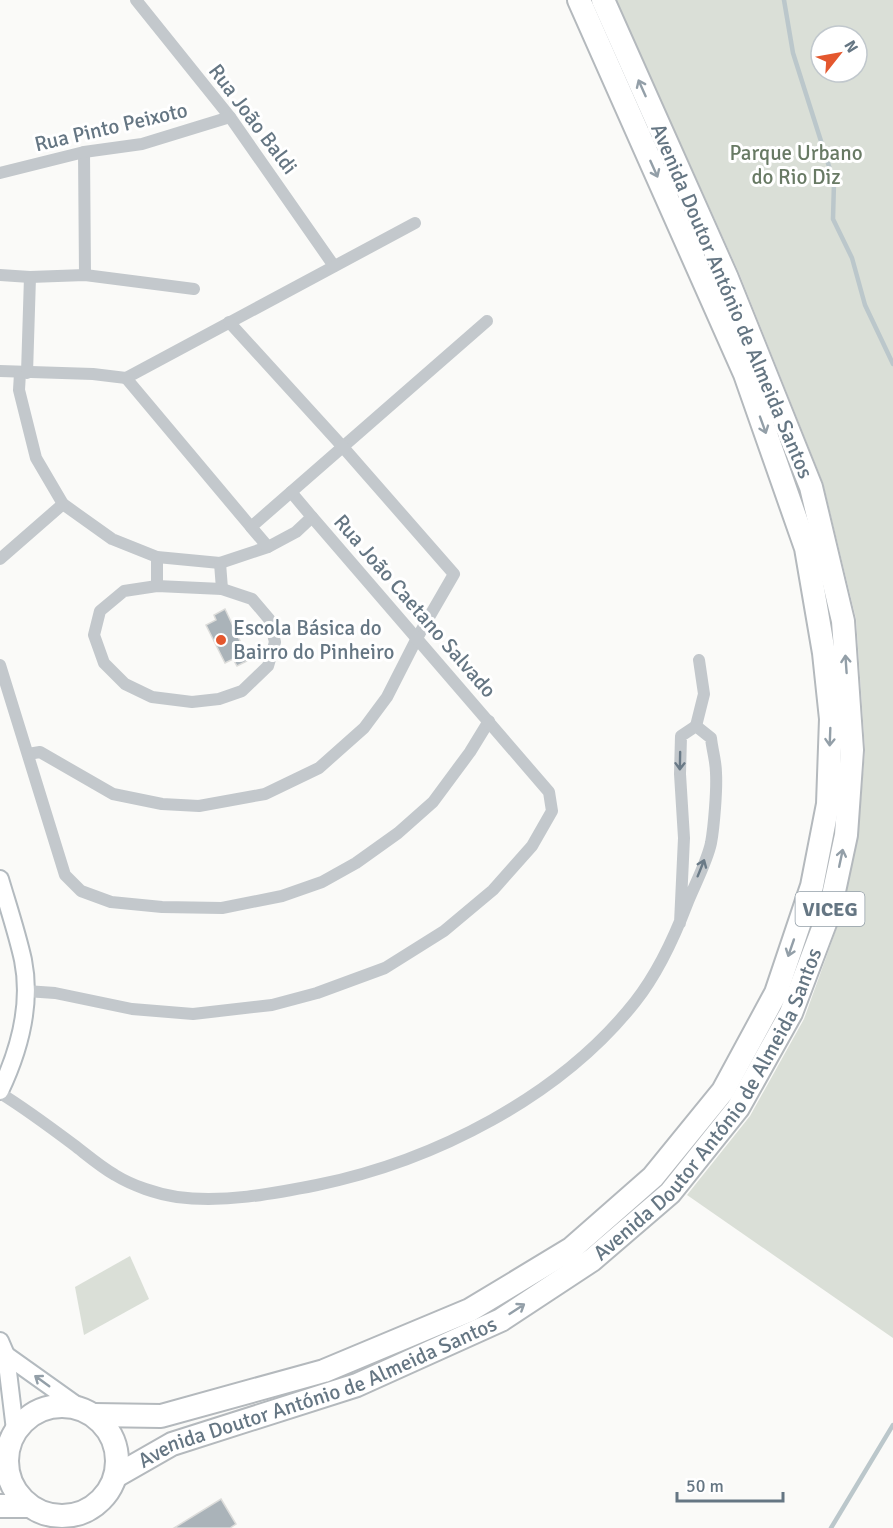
<svg xmlns="http://www.w3.org/2000/svg" width="893" height="1528" font-family="Signika,sans-serif">
	<style>
		.green { fill: #dadfd7; fill-rule: evenodd }
		.lines { fill: none; stroke-linecap: round; stroke-linejoin: round }
		.stream { stroke: #bbc7cb; stroke-width: 4.5 }
		.building { fill: #aab3b9; stroke: #dcdcda; stroke-width: 1.5 }
		.secondary-casing { stroke: #b3babf; stroke-width: 20 }
		.highway-casing { stroke: #b4b9bd; stroke-width: 26 }
		.street { stroke: #c3c8cc; stroke-width: 12 }
		.secondary { stroke: #fff; stroke-width: 16 }
		.highway { stroke: #fff; stroke-width: 22 }
		.oneway { stroke: #939fa8 }
		.oneway2 { stroke: #6a7a87 }
		.poi-dot { fill: #e4572e; stroke: #fff; stroke-width: 2 }
		.labels { text-anchor: middle; stroke-width: 6; stroke-linejoin: round; paint-order: stroke }
		.shield { fill: #fff; stroke: #939fa8; stroke-width: 1.5 }
		.shield-label { font-size: 20px; font-weight: bold; fill: #657683 }
		.street-label { font-size: 21px; fill: #657683; stroke: #fff }
		.park-label { font-size: 21px; fill: #687a64; stroke: #fff }
		.poi-label { font-size: 21px; fill: #657683; stroke: #fff; text-anchor: start }
	</style>
	<rect width="100%" height="100%" fill="#fafaf8"/>
	<g class="green">
		<path d="M 616,0 L 893,0 L 893,1338 L 687,1195 L 750,1116 L 804,1019 L 842,913 L 858,836 L 865,750 L 856,619 L 823,483 L 739,273 ZM 821,36 L 857,36 L 857,72 L 821,72 Z"/>
		<polygon points="130,1256 149,1299 84,1335 75,1287"/>
	</g>
	<g class="lines">
		<g class="stream">
			<polyline points="784,0 793,53 834,182 833,219 852,258 865,305 893,364"/>
			<polyline points="831,1528 893,1425"/>
		</g>
	</g>
	<g class="building">
		<polygon points="225,609 249,660 237,666 233,659 225,663 206,625 216,620 214,615"/>
		<polygon points="221,1499 236,1524 230,1528 174,1528"/>
	</g>
	<g class="lines">
		<defs>
			<g id="secondary">
				<path d="M 0,879 C 8,906 17,933 23,960 C 32,1005 19,1051 0,1091"/>
				<polyline points="0,1341 6,1355 15,1430"/>
				<polyline points="6,1355 79,1407"/>
			</g>
			<g id="highway">
				<circle cx="62" cy="1461" r="55"/>
				<polyline points="94,1415 161,1416 324,1371 470,1310 571,1249 653,1177 723,1091 776,993 812,886 828,804 831,719 824,653 806,548 745,374 579,0"/>
				<path id="s1" d="M 116,1476 L 172,1444 L 357,1385 L 501,1320 L 592,1260 L 670,1193 L 738,1108 L 791,1013 L 830,910 L 846,835 L 852,750 L 843,621 L 811,487 L 727,278 L 603,0"/>
				<polyline points="0,1506 29,1506"/>
			</g>
		</defs>
		<use href="#secondary" class="secondary-casing"/>
		<use href="#highway" class="highway-casing"/>
		<g class="street">
			<polyline points="136,0 230,117 334,266"/>
			<polyline points="84,152 85,275"/>
			<polyline points="0,173 84,152 142,144 230,117"/>
			<polyline points="0,275 30,277 85,275 194,289"/>
			<polyline points="0,371 93,374 126,378"/>
			<polyline points="20,373 19,390 36,458 63,504 112,539 157,557 220,563 268,547 296,532 312,517 291,492"/>
			<polyline points="27,373 30,277"/>
			<polyline points="251,527 126,378 415,223"/>
			<polyline points="268,547 251,527 487,321"/>
			<polyline points="157,557 157,586"/>
			<polyline points="0,559 63,504"/>
			<polyline points="220,563 222,589"/>
			<polygon points="157,586 222,589 252,599 269,619 275,642 268,666 242,691 219,699 192,702 152,697 125,684 104,663 94,635 100,611 124,591"/>
			<polyline points="0,665 65,875 81,891 111,902 162,907 222,908 282,896 322,882 356,863 398,833 433,802 470,752 489,721"/>
			<polyline points="696,726 704,694 699,660"/>
			<polyline points="28,754 40,752 113,794 162,804 199,806 265,794 319,768 364,728 387,697 417,638 454,574 342,446 229,322"/>
			<polyline points="26,991 55,993 132,1009 193,1014 272,1005 317,993 385,968 444,931 493,890 532,846 552,811 549,792 312,517"/>
			<path d="M 0,1093 C 26,1109 50,1127 74,1145 C 87,1155 101,1167 115,1175 C 133,1186 157,1194 177,1197 C 223,1203 272,1194 317,1185 C 434,1161 560,1097 635,1002 C 658,973 674,938 687,904 C 694,886 707,862 711,843 C 714,827 717,789 716,773 C 716,761 712,749 711,738 L 696,726 L 681,736 L 680,774 L 684,838 L 680,923"/>
		</g>
		<use href="#secondary" class="secondary"/>
		<use href="#highway" class="highway"/>
	</g>
	<defs><path id="oneway-shaft" d="M-6 0H5M1.5-3L5.5 0L1.5 3" fill="none" stroke-width="1.6" stroke-linecap="round" stroke-linejoin="round" transform="scale(1.5)"/></defs>
	<g class="oneway">
		<use href="#oneway-shaft" transform="translate(642 88) rotate(-114)"/>
		<use href="#oneway-shaft" transform="translate(654 169) rotate(66)"/>
		<use href="#oneway-shaft" transform="translate(763 425) rotate(70)"/>
		<use href="#oneway-shaft" transform="translate(846 664) rotate(-94)"/>
		<use href="#oneway-shaft" transform="translate(830 737) rotate(92)"/>
		<use href="#oneway-shaft" transform="translate(841 858) rotate(-78)"/>
		<use href="#oneway-shaft" transform="translate(791 948) rotate(109)"/>
		<use href="#oneway-shaft" transform="translate(517 1309) rotate(-33)"/>
		<use href="#oneway-shaft" transform="translate(42 1381) rotate(-144)"/>
	</g>
	<g class="oneway2">
		<use href="#oneway-shaft" transform="translate(680 761) rotate(91)"/>
		<use href="#oneway-shaft" transform="translate(701 868) rotate(-68)"/>
	</g>
	<circle class="poi-dot" cx="221" cy="640" r="6"/>
	<g class="labels">
		<rect class="shield" x="795.5" y="892" width="69" height="34" rx="4.5"/>
		<g class="shield-label">
			<text x="830" y="916">VICEG</text>
		</g>
		<g class="street-label">
			<text transform="translate(253 119) rotate(53)" y="7">Rua João Baldi</text>
			<text transform="translate(111 127) rotate(-13)" y="7">Rua Pinto Peixoto</text>
			<text transform="translate(732 301) rotate(67)" y="7">Avenida Doutor António de Almeida Santos</text>
			<text transform="translate(415 606) rotate(49)" y="7">Rua João Caetano Salvado</text>
			<text dy="7" stroke="none"><textPath href="#s1" startOffset="723">Avenida Doutor António de Almeida Santos</textPath></text>
			<text dy="7" stroke="none"><textPath href="#s1" startOffset="219">Avenida Doutor António de Almeida Santos</textPath></text>
		</g>
		<g class="park-label">
			<text x="796" y="160">Parque Urbano<tspan x="796" dy="24">do Rio Diz</tspan></text>
		</g>
		<g class="poi-label">
			<text x="233" y="635">Escola Básica do<tspan x="233" dy="24">Bairro do Pinheiro</tspan></text>
		</g>
	</g>
	<g transform="translate(839 54) rotate(59)"><circle r="28" fill="#ffffff" stroke="#c1c8cd" stroke-width="1.5"/>
	<path d="M0-4.5L10 22L0 15L-10 22Z" fill="#e4572e"/>
	<text y="-9" font-size="16" font-weight="bold" text-anchor="middle" fill="#657683">N</text>
	</g>
	<path d="M677 1492v9h106v-9" fill="none" stroke="#657683" stroke-width="3"/>
	<text x="686" y="1492" font-size="18" fill="#657683" stroke="#ffffff" stroke-width="4.5" paint-order="stroke">50 m</text>
</svg>
